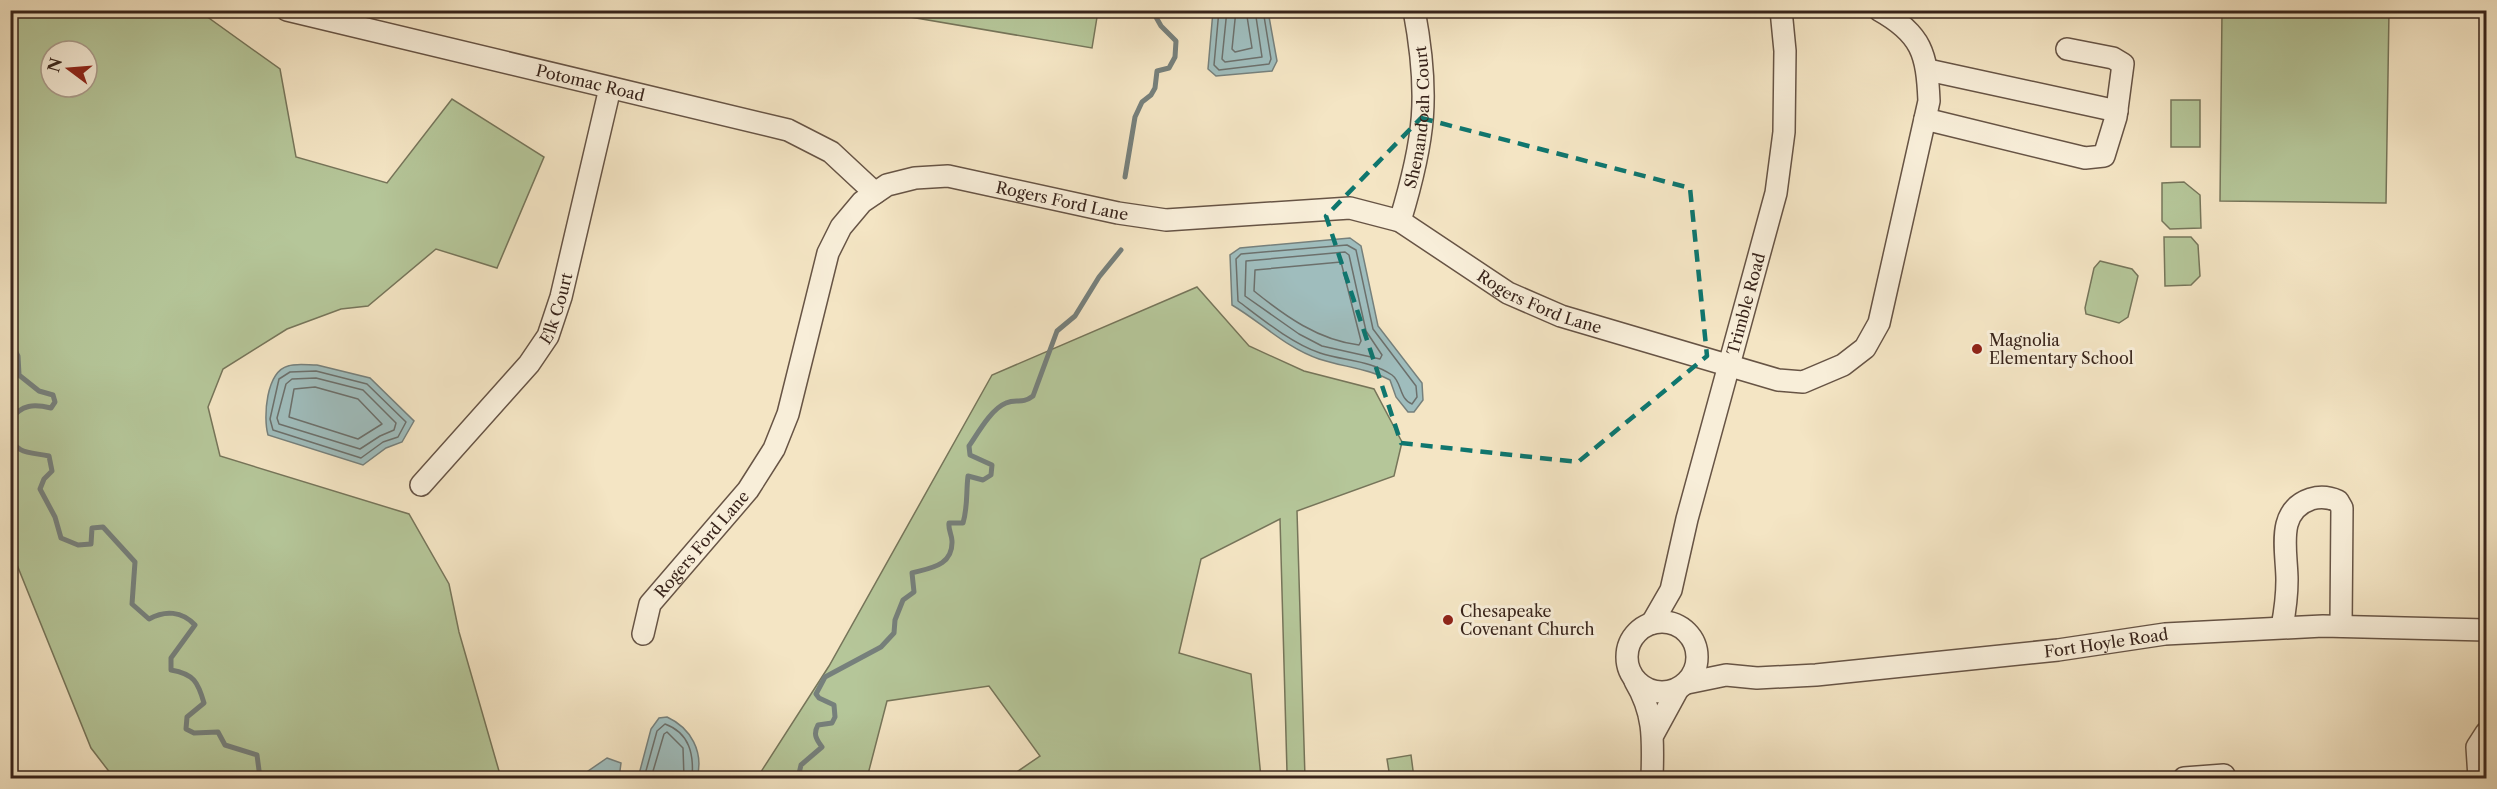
<svg xmlns="http://www.w3.org/2000/svg" width="2497" height="789" font-family="'Libre Caslon Text',serif">
	<style>
		.green { fill: #b5c699; stroke: #76755a; stroke-width: 1.5; fill-rule: evenodd }
		.water { fill: #9fbdbd; stroke: #76807c; stroke-width: 1.5 }
		.lines { fill: none; stroke-linecap: round; stroke-linejoin: round }
		.shore { stroke: #6c706c; stroke-width: 1.5 }
		.stream { stroke: #76807c; stroke-width: 5 }
		.minor-casing { stroke: #675445; stroke-width: 24 }
		.minor { stroke: #f8eed9; stroke-width: 21 }
		.marked { fill: none; stroke: #0f766e; stroke-width: 4.5; stroke-dasharray: 12 8; stroke-linejoin: round }
		.poi-dot { fill: #8f2418; stroke: #f8eed9; stroke-width: 2 }
		.labels { text-anchor: middle; stroke-width: 6; stroke-linejoin: round; paint-order: stroke }
		.street-label { font-size: 16px; fill: #38241b; stroke: #f8eed9 }
		.poi-label { font-size: 16px; fill: #38241b; stroke: #f8eed9; text-anchor: start }
	</style>
	<rect width="100%" height="100%" fill="#f4e5c4"/>
	<filter id="stains"><feTurbulence type="fractalNoise" baseFrequency=".00333" numOctaves="4"/><feColorMatrix values="0 0 0 0 .2 0 0 0 0 .09 0 0 0 0 .02 0 0 0 .5 -.17"/></filter>
	<radialGradient id="worn" r=".72"><stop offset=".6" stop-color="#630" stop-opacity="0"/><stop offset="1" stop-color="#630" stop-opacity=".3"/></radialGradient>
	<g class="green">
		<path d="M 10,11 L 199,11 L 280,69 L 296,157 L 387,183 L 452,99 L 544,157 L 497,268 L 436,249 L 368,306 L 341,309 L 287,329 L 223,369 L 208,407 L 220,456 L 409,514 L 449,584 L 459,632 L 501,778 L 114,778 L 91,748 L 11,550 ZM 51,51 L 87,51 L 87,87 L 51,87 Z"/>
		<polygon points="875,11 1098,10 1098,11 1092,48"/>
		<polygon points="2222,11 2389,11 2386,203 2220,201"/>
		<rect x="2171" y="100" width="29" height="47"/>
		<polygon points="2184,182 2200,195 2201,228 2170,229 2162,221 2162,183"/>
		<polygon points="2164,237 2191,237 2198,245 2200,276 2191,285 2165,286"/>
		<polygon points="2100,261 2132,269 2138,276 2128,317 2119,323 2086,314 2085,308 2094,268"/>
		<polygon points="1197,287 1249,346 1304,371 1374,389 1402,442 1394,476 1297,511 1305,778 1288,778 1287,772 1280,519 1201,559 1179,653 1251,674 1261,778 1008,778 1040,756 989,686 887,701 867,778 757,778 829,666 992,375"/>
		<polygon points="1411,755 1414,778 1390,778 1387,759"/>
	</g>
	<g class="water">
		<polygon points="1213,11 1268,11 1277,61 1272,71 1216,76 1208,69"/>
		<path d="M 1350,238 L 1361,246 L 1378,326 L 1422,383 L 1423,400 L 1414,412 L 1408,412 L 1396,397 L 1390,380 C 1367,368 1343,367 1319,359 C 1286,348 1261,322 1232,305 L 1230,255 L 1240,248 Z"/>
		<path d="M 317,365 L 370,378 L 414,421 L 402,442 L 386,448 L 363,465 L 268,435 C 263,417 266,372 288,366 C 296,363 308,365 317,365 Z"/>
		<path d="M 667,717 C 691,728 704,752 697,778 L 638,778 L 651,729 L 659,718 Z"/>
		<polygon points="607,758 621,763 619,778 578,778"/>
	</g>
	<g class="lines">
		<g class="shore">
			<polyline points="1219,10 1214,65 1219,70 1269,64 1271,59 1263,10"/>
			<polyline points="1227,10 1222,59 1225,62 1262,57 1255,10"/>
			<polyline points="1236,10 1232,49 1235,52 1252,48 1246,10"/>
			<path d="M 1347,245 L 1356,250 L 1373,329 L 1416,386 L 1417,397 L 1412,404 C 1399,399 1402,382 1392,375 C 1370,360 1344,361 1320,353 C 1291,343 1262,319 1238,301 L 1236,259 L 1241,254 Z"/>
			<polygon points="1345,252 1349,255 1366,331 1382,355 1380,359 1322,346 1299,334 1245,296 1246,261"/>
			<path d="M 1341,262 L 1361,341 L 1359,345 C 1318,340 1285,316 1254,291 L 1255,270 Z"/>
			<polygon points="316,371 367,384 406,422 398,437 383,442 361,458 273,430 270,419 279,379 290,372"/>
			<polygon points="316,378 363,390 396,423 394,430 380,436 360,449 279,424 277,418 286,384 292,379"/>
			<polygon points="315,387 358,399 382,424 358,439 289,417 294,389"/>
			<path d="M 644,778 L 657,731 L 665,724 C 690,733 694,755 692,778"/>
			<polyline points="651,778 664,734 667,732 683,748 684,778"/>
		</g>
		<g class="stream">
			<polyline points="1125,177 1135,117 1142,102 1151,95 1155,88 1157,71 1169,68 1175,57 1176,41 1161,26 1152,10"/>
			<path d="M 10,350 L 14,348 L 18,356 L 19,375 L 39,391 L 53,395 L 55,402 L 51,408 C 34,404 22,404 10,420"/>
			<path d="M 10,434 C 15,455 31,452 49,456 L 52,471 L 44,479 L 40,489 L 55,517 L 61,538 L 78,545 L 91,544 L 92,528 L 103,527 L 135,562 L 132,604 L 149,619 C 165,610 182,611 195,625 L 171,658 L 171,670 C 194,674 198,682 204,703 L 187,717 L 186,729 L 194,733 L 218,732 L 225,745 L 257,755 L 260,778"/>
			<path d="M 798,778 L 801,765 L 822,747 C 816,739 813,734 818,725 L 832,723 L 835,717 L 834,705 L 819,698 L 816,694 L 825,677 L 881,647 L 894,633 L 895,620 L 903,600 L 914,592 L 912,573 C 930,568 953,566 952,541 C 952,535 948,530 949,523 L 963,523 C 968,506 966,492 968,476 L 983,480 L 991,475 L 992,465 L 970,455 L 969,446 C 978,433 991,409 1006,403 C 1017,398 1021,405 1033,396 L 1057,331 L 1075,316 L 1099,277 L 1121,250"/>
		</g>
		<defs>
			<g id="minor">
				<path id="s1" d="M 287,10 L 788,130 L 831,152 L 875,193"/>
				<polyline points="1928,70 2117,111"/>
				<polyline points="1925,119 2085,158 2104,156 2116,117 2123,64 2113,58 2067,49"/>
				<path id="s2" d="M 1400,221 C 1425,139 1430,95 1414,10"/>
				<path id="s3" d="M 421,485 L 529,364 L 548,336 L 561,297 L 610,88"/>
				<circle cx="1662" cy="657" r="35"/>
				<path id="s4" d="M 1652,623 L 1671,590 L 1687,519 L 1776,193 L 1784,132 L 1785,51 L 1781,10"/>
				<path d="M 2282,627 C 2285,611 2287,596 2287,580 C 2287,551 2275,511 2311,499 C 2321,496 2329,497 2338,501 L 2342,508 L 2341,626"/>
				<path id="s5" d="M 643,634 L 650,604 L 748,490 L 774,449 L 788,414 L 828,253 L 841,227 L 862,202 L 887,185 L 915,178 L 948,176 L 1118,213 L 1166,220 L 1350,208 L 1400,221 L 1508,293 L 1561,316 L 1778,380 L 1803,382 L 1843,365 L 1865,348 L 1879,323 L 1929,101 C 1927,54 1922,34 1879,10"/>
				<path d="M 1635,681 C 1655,714 1653,741 1652,778"/>
				<path id="s6" d="M 1687,683 L 1726,675 L 1757,678 L 1816,675 L 2058,650 L 2165,634 L 2323,626 L 2486,630"/>
				<polyline points="1654,733 1678,689"/>
				<polyline points="2184,778 2224,775"/>
				<polyline points="2479,778 2477,747 2486,733"/>
			</g>
		</defs>
		<use href="#minor" class="minor-casing"/>
		<use href="#minor" class="minor"/>
	</g>
	<path class="marked" d="M 1421,118 L 1690,188 L 1707,356 L 1578,462 L 1401,443 L 1326,216 Z"/>
	<g class="poi-dot">
		<circle cx="1977" cy="349" r="6"/>
		<circle cx="1448" cy="620" r="6"/>
	</g>
	<g class="labels">
		<g class="street-label">
			<text dy="6" stroke="none"><textPath href="#s1" startOffset="312">Potomac Road</textPath></text>
			<text dy="6" stroke="none"><textPath href="#s2" startOffset="106">Shenandoah Court</textPath></text>
			<text dy="6" stroke="none"><textPath href="#s5" startOffset="704">Rogers Ford Lane</textPath></text>
			<text dy="6" stroke="none"><textPath href="#s5" startOffset="1208">Rogers Ford Lane</textPath></text>
			<text dy="6" stroke="none"><textPath href="#s4" startOffset="334">Trimble Road</textPath></text>
			<text dy="6" stroke="none"><textPath href="#s3" startOffset="225">Elk Court</textPath></text>
			<text dy="6" stroke="none"><textPath href="#s5" startOffset="110">Rogers Ford Lane</textPath></text>
			<text dy="6" stroke="none"><textPath href="#s6" startOffset="422">Fort Hoyle Road</textPath></text>
		</g>
		<g class="poi-label">
			<text x="1989" y="346">Magnolia<tspan x="1989" dy="18">Elementary School</tspan></text>
			<text x="1460" y="617">Chesapeake<tspan x="1460" dy="18">Covenant Church</tspan></text>
		</g>
	</g>
	<rect width="2497" height="789" fill="none" stroke="#f4e5c4" stroke-width="36"/>
	<rect x="12" y="12" width="2473" height="765" fill="none" stroke="#38241b" stroke-width="3"/>
	<rect x="18" y="18" width="2461" height="753" fill="none" stroke="#38241b" stroke-width="1.5"/>
	<g transform="translate(69 69) rotate(286)"><circle r="28" fill="#f8eed9" stroke="#ab9d8d" stroke-width="1.5"/>
	<path d="M0-4.5L10 22L0 15L-10 22Z" fill="#8f2418"/>
	<text y="-9" font-size="16" font-weight="bold" text-anchor="middle" fill="#38241b">N</text>
	</g>
	<rect width="100%" height="100%" filter="url(#stains)"/>
	<rect width="100%" height="100%" fill="url(#worn)"/>
</svg>
